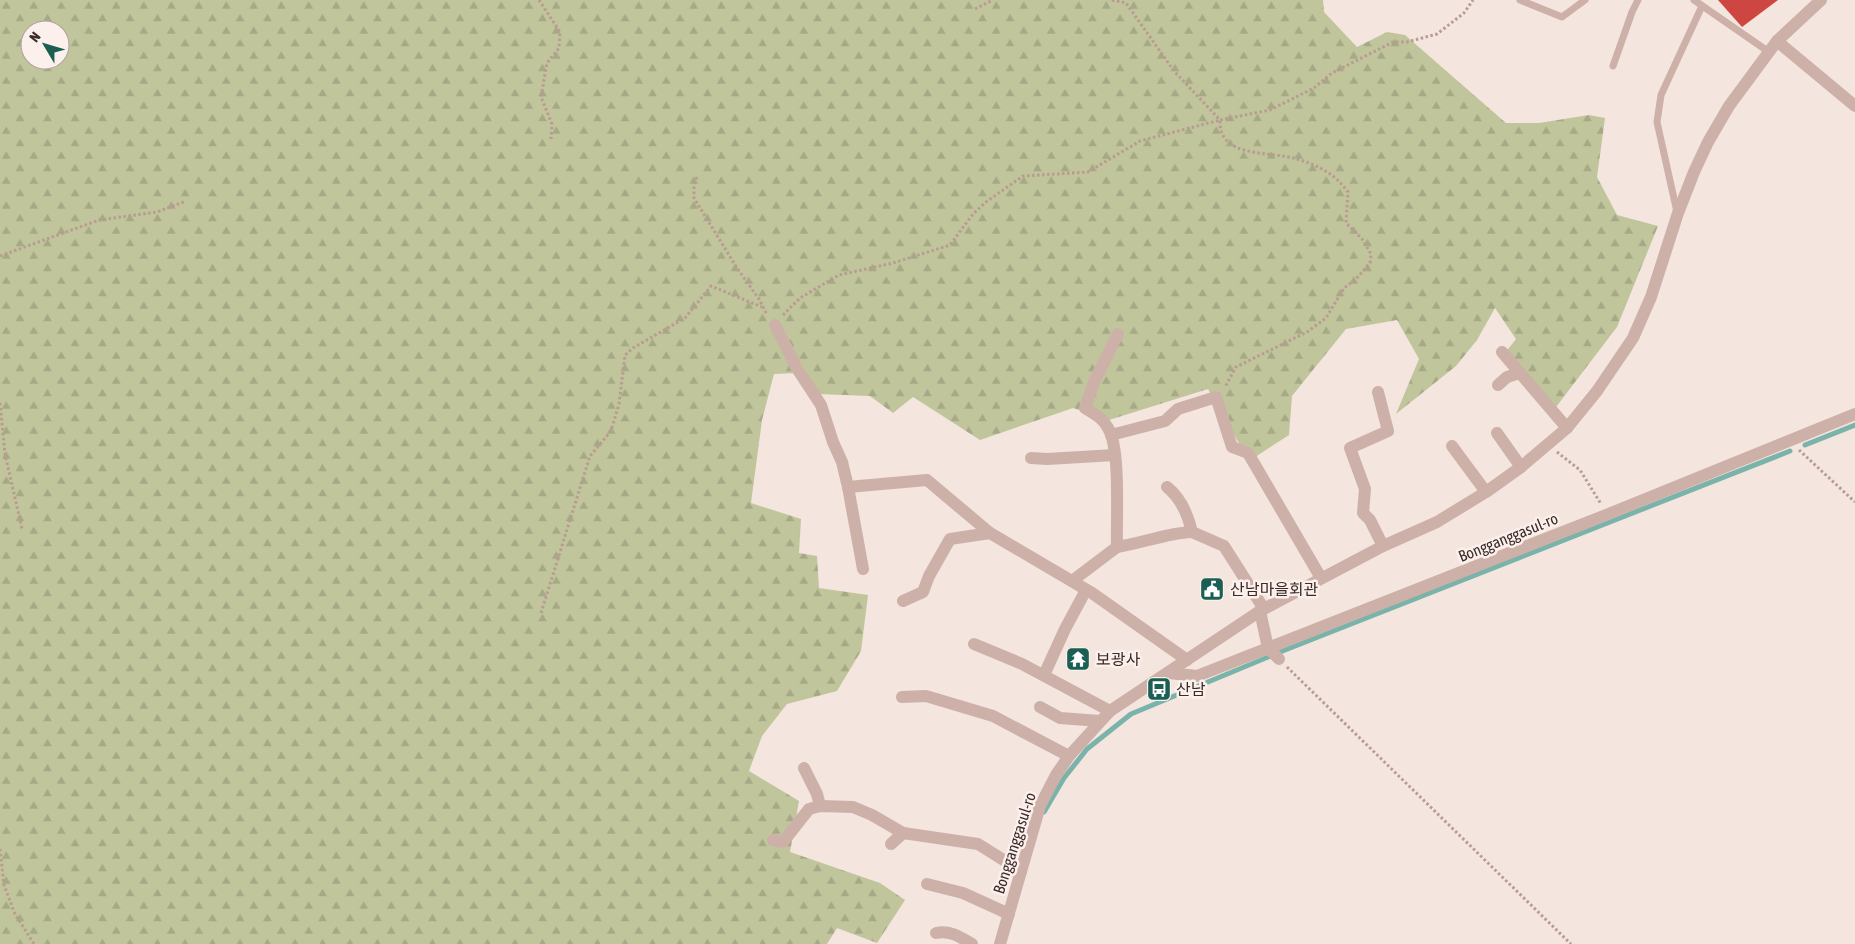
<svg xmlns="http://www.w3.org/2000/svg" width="1855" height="944" font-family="'Asap Condensed','Noto Sans KR',sans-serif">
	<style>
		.forest { fill: url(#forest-firs); fill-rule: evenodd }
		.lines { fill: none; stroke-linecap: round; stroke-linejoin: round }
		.stream { stroke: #7ab3a9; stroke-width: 5 }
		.building { fill: #cd4642 }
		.path { stroke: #b99b92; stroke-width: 3; stroke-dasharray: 2.5 2.5; stroke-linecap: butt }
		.service { stroke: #cdb1a8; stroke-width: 7 }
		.minor { stroke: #cdb1a8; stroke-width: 12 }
		.tertiary { stroke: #cdb1a8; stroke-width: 12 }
		.labels { text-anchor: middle; stroke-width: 5; stroke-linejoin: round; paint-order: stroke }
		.street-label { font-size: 16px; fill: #3a2b29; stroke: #fbf0eb }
		.poi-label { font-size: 16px; fill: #3a2b29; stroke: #fbf0eb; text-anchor: start }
	</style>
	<defs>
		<pattern id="forest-firs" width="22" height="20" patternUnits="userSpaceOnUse" patternTransform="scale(1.25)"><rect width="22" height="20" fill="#c0c59c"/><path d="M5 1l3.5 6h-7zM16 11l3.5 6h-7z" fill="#a6a986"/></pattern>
	</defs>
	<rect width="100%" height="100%" fill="#f4e5de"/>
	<path class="forest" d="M 0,0 L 1323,0 L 1324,12 L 1357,47 L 1387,32 L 1405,35 L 1506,123 L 1539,123 L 1589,115 L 1605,118 L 1597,177 L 1617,215 L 1658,226 L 1617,327 L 1553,411 L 1501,358 L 1516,339 L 1495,308 L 1477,340 L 1456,366 L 1396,414 L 1419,359 L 1397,320 L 1346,329 L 1292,396 L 1289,435 L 1249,461 L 1208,389 L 1109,420 L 1073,408 L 980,440 L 913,397 L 893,413 L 870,396 L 817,394 L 797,373 L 774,374 L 762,420 L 751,503 L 801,519 L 799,553 L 817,556 L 819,588 L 868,595 L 861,651 L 837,691 L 787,704 L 762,736 L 749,771 L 799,801 L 790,852 L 880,883 L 905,900 L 877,943 L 837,928 L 827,944 L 0,944 ZM 30,30 L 60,30 L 60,60 L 30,60 Z"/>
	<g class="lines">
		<g class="stream">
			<polyline points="1805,445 1855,425"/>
			<polyline points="1044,812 1064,778 1087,749 1131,714 1285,650 1790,451"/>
		</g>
	</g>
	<polygon class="building" points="1718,0 1778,0 1742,27"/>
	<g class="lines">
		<g class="path">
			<polyline points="539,0 560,32 559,48 547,63 541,97 552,124 551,139"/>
			<polyline points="1112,0 1126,3 1174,71 1220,120 1270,110 1314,88 1332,73 1393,42 1407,42 1437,34 1464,13 1473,0"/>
			<polyline points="975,9 993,0"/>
			<polyline points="697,177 694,186 694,198 737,268 759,299 767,315"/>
			<polyline points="0,256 99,220 157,212 186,201"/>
			<path d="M 783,315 L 800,298 L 839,275 L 893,263 L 950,245 L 973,214 L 986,202 L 1023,176 L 1088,172 L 1140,141 L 1220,120 C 1218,159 1272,151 1297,159 C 1318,165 1335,174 1348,192 L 1346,223 L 1362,239 L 1371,254 L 1370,263 L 1356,279 L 1344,288 L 1326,318 L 1307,332 L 1236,367 L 1225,387"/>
			<polyline points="0,403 5,454 22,529"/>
			<polyline points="1799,450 1855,502"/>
			<polyline points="1557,452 1580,470 1601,504"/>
			<polyline points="541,613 590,456 611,431 619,404 625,355 633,348 685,318 711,286 762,307"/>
			<polyline points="1287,667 1571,944"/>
			<polyline points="0,849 4,885 15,914 34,944"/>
		</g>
		<g class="service">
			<polyline points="1520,0 1562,17 1585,0"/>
			<polyline points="1694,0 1769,52"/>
			<polyline points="1613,66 1632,12 1638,0"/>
			<polyline points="1677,212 1657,122 1661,95 1702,6"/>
		</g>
		<g class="minor">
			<polyline points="775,325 796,367 821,405 833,442 842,462 848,487 927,480 990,533"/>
			<polyline points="1502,352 1567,428"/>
			<polyline points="1498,385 1507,377 1520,373"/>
			<polyline points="1378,392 1388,431 1350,448 1365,489 1363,513 1370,520 1383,546"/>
			<polyline points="1497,433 1521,467"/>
			<polyline points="1111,435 1165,421 1178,409 1216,397 1232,447 1248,453 1321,578"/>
			<polyline points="1452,446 1486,492"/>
			<polyline points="1031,458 1047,459 1115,455"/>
			<polyline points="848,487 863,569"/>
			<path d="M 1167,487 C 1181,498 1188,515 1192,532 L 1224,546 L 1264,609"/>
			<path d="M 1117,547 C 1143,543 1167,533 1192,532"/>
			<path d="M 1072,581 L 1117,547 C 1116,520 1121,449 1108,428 C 1103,418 1094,414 1085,408 L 1094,382 L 1118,334"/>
			<polyline points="903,601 923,592 929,576 950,539 990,533 1092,593 1187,660"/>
			<polyline points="1260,611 1268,648 1279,659"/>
			<polyline points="974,644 1022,664 1110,711"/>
			<polyline points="1044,675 1065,629 1086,590"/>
			<polyline points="902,697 926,696 993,716 1069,756"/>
			<polyline points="1040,707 1060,718 1100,721"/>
			<polyline points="804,768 817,794 820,806"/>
			<polyline points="773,840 783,842 809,809 820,806 853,807 872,815 903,833 978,844 1021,871"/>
			<polyline points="891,844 903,833"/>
			<polyline points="927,884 963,893 1009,914"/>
			<path d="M 936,933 C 950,930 960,937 972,944"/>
		</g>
		<g class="tertiary">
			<polyline points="1777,41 1855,106"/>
			<polyline points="1169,673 1197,676 1606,515 1855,414"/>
			<polyline points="1000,944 1040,806 1056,775 1069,756 1110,711 1260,611 1383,546 1437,522 1486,492 1521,467 1567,428 1597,391 1633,338 1651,297 1678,213 1694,172 1708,142 1729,106 1777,41 1821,0"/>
		</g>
	</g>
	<defs>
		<symbol id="civic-square" viewBox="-11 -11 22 22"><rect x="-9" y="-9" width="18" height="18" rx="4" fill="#1b5f54" stroke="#fbf0eb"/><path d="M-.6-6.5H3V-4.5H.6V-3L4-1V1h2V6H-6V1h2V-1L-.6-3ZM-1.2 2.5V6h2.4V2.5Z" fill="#fff"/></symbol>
		<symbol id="temple-square" viewBox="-11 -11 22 22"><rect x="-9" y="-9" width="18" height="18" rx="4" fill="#1b5f54" stroke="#fbf0eb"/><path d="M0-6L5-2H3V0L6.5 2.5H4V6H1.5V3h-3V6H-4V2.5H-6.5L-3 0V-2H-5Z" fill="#fff"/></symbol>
		<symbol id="bus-square" viewBox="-11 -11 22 22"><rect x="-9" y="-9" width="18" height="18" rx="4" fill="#1b5f54" stroke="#fbf0eb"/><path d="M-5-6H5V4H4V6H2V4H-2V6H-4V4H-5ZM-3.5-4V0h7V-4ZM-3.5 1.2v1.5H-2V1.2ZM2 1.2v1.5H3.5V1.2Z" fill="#fff"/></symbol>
	</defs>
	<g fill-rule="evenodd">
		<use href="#civic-square" x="1198" y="575" width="28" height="28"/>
		<use href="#temple-square" x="1064" y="645" width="28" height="28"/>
		<use href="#bus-square" x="1145" y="675" width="28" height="28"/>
	</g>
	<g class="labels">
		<g class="street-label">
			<text transform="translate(1508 537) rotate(-22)" y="6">Bongganggasul-ro</text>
			<text transform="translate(1014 843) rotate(-72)" y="6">Bongganggasul-ro</text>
		</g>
		<g class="poi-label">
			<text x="1230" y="595">산남마을회관</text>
			<text x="1096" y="665">보광사</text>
			<text x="1176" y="695">산남</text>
		</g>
	</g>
	<g transform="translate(45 45) rotate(308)"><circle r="24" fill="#fbf0eb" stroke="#aea19d"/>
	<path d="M0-4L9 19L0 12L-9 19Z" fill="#1b5f54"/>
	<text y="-8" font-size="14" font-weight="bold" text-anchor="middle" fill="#3a2b29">N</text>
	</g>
</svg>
